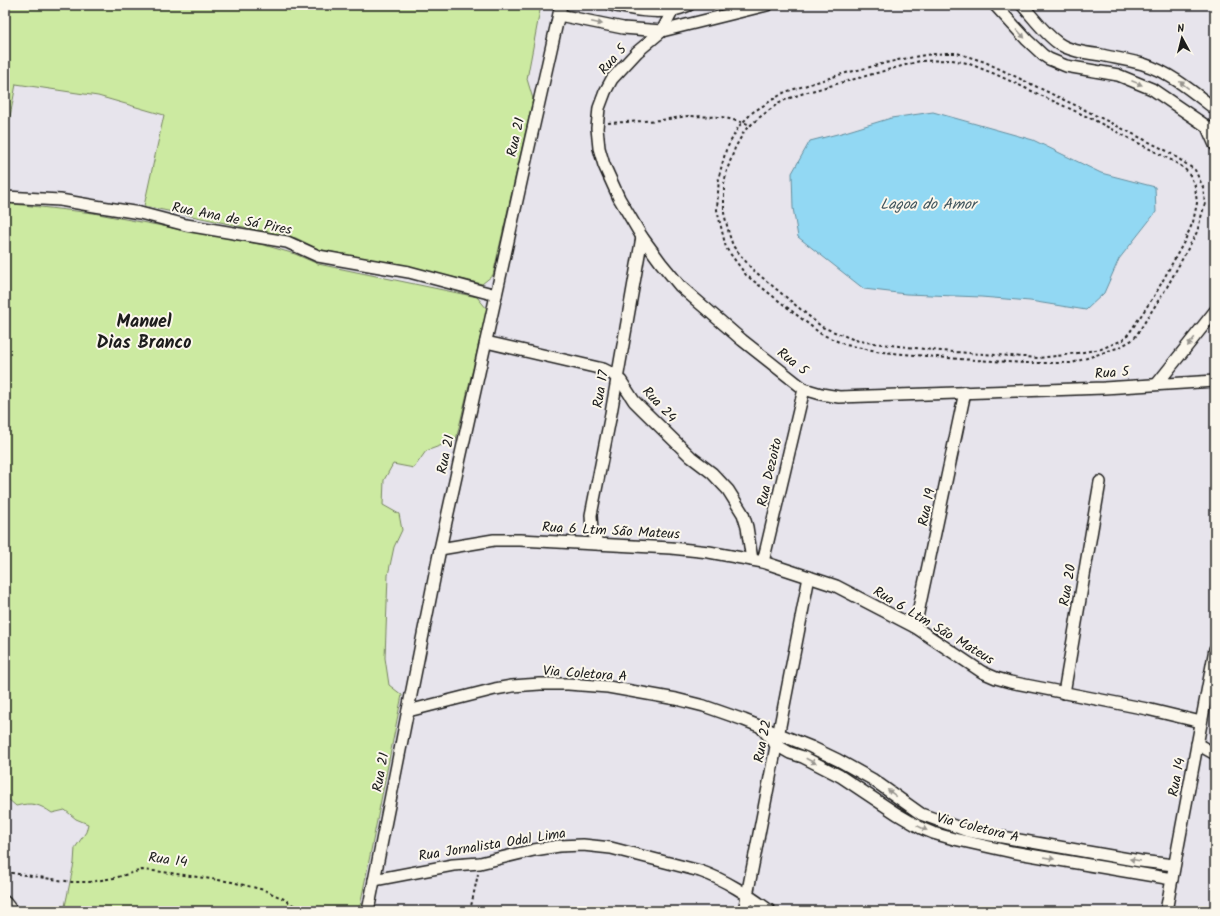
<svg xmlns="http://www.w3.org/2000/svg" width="1220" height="916" font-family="Kalam,sans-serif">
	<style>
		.green { fill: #cceaa1; stroke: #74835e }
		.water { fill: #92d8f3; stroke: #638d9d }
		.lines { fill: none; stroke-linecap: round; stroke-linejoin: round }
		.street-casing { stroke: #1c1c1c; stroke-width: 14 }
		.path { stroke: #1c1c1c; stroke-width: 2; stroke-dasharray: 3 3; stroke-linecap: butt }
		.street { stroke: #fbf7ec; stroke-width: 11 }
		.oneway { fill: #97948e }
		.labels { text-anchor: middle; stroke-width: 4; stroke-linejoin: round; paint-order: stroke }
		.street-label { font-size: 14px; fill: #1c1c1c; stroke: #fbf7ec }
		.water-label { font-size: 15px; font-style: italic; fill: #3f545c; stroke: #fbf7ec }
		.district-label { font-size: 18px; font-weight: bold; fill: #1c1c1c; stroke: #fbf7ec }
	</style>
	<rect width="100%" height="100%" fill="#e7e4ec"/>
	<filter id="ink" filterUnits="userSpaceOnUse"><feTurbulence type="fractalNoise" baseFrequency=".025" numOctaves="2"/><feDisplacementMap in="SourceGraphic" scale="8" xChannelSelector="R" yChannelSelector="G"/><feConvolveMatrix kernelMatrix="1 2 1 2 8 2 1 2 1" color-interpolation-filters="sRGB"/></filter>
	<g filter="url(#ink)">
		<g class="green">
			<polygon points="5,5 541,5 527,79 533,99 493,275 482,284 466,280 318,249 296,238 144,206 164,115 98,96 16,84 5,144"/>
			<path d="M 5,203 L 93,213 L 264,245 L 295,254 L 318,264 L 477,297 L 487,309 L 456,440 L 426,451 L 414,468 L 393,464 L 384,480 L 383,505 L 399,514 L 402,530 L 394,547 L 388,575 L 385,658 L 389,685 L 402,695 L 359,911 L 64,911 L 74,863 L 75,848 L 86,832 L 88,824 L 76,819 L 65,810 L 52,813 C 39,804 32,802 16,806 L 7,798 L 5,799 Z"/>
		</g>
		<polygon class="water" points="933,112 1033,140 1101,173 1155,187 1156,212 1119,259 1104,293 1086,310 1030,301 981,297 906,294 864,289 798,237 793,208 792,173 810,141 845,132 891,118"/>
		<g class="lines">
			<defs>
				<g id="street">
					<path d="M 611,5 C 631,9 654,14 674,10 C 679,9 684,7 689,5"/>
					<polyline points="995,5 1027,40 1043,55 1049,59 1066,66 1118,75 1152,89 1215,132"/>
					<path d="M 1022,5 C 1033,17 1044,33 1058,43 C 1069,51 1087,53 1101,55 C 1115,58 1129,60 1143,64 C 1171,73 1193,92 1215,109"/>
					<polyline points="673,10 662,31 637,52 612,79 605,92 599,108 597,128 599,148 604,165 619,198 642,237 661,263 680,286 742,340 804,389 821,394 839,397 1104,388 1215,381"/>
					<polyline points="559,15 623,28 662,31 767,5"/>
					<polyline points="1207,127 1215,145"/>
					<polyline points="5,197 60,200 95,206 140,213 186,225 287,242 318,256 409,272 496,295"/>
					<polyline points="486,342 603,369 611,373 621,381 634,401 642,409 691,457 712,473 728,490 743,514 747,527 752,560"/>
					<polyline points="1157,384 1215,311"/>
					<polyline points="599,544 592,531 591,515 610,419 642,237"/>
					<polyline points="440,549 494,540 520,540 671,548 709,552 763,562 836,586 915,627 982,672 996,678 1010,682 1147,709 1201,722"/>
					<polyline points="763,562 804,389"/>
					<polyline points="915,627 965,392"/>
					<polyline points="1064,693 1100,482"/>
					<polyline points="408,711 495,689 512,686 540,684 568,684 608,687 676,699 704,706 744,720 811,747 838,760 872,779 921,814 968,831 1140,861 1174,865"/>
					<polyline points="761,727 776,745 790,753 803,757 840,776 897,814 921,828 933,833 954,839 1012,852 1172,879"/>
					<polyline points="1197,744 1215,754"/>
					<path d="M 374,880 L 453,865 L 480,863 L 534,850 L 559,846 L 583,845 L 611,848 L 700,871 C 726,880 748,895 770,911"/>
					<polyline points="5,902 12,911"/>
					<polyline points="368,911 440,549 523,173 561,5"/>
					<polyline points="744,911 809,577"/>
					<polyline points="1166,911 1215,649"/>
				</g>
			</defs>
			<use href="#street" class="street-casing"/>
			<g class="path">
				<polygon points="946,53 957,53 985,62 1081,108 1167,151 1195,170 1203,187 1205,203 1197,232 1167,287 1134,339 1120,347 1072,363 1025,363 959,359 882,352 846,345 821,334 746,275 726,248 717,210 719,176 726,150 739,126 753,112 785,92 842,74 898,60 925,55"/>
				<polygon points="952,60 967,63 995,74 1092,119 1173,161 1184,168 1190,175 1195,186 1197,203 1193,222 1185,240 1156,293 1130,332 1123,340 1101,349 1065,355 1038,358 941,351 865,342 855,340 822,327 752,269 733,246 729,234 724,213 724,184 727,170 735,148 745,130 760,117 776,105 787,99 804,93 920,61"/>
				<polyline points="608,123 662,120 688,116 722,117 752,125"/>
				<polyline points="5,872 72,882 89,882 114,878 142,870 163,872 232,882 264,890 284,899 299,909"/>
				<polyline points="470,911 478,874"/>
			</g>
			<use href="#street" class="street"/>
		</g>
		<defs><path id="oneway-solid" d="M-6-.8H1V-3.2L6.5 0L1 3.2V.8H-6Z"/></defs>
		<g class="oneway">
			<use href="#oneway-solid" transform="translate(597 23) rotate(12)"/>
			<use href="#oneway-solid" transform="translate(1021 34) rotate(48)"/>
			<use href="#oneway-solid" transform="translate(1137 83) rotate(22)"/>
			<use href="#oneway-solid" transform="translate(1184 85) rotate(-143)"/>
			<use href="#oneway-solid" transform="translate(1191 342) rotate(129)"/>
			<use href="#oneway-solid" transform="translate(811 761) rotate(27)"/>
			<use href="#oneway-solid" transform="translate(892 793) rotate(-143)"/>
			<use href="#oneway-solid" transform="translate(922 828) rotate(26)"/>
			<use href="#oneway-solid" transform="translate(1049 858) rotate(10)"/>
			<use href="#oneway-solid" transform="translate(1135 860) rotate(-170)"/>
		</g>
	</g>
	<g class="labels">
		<g class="street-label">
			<text transform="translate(612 59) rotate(-49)" y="5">Rua 5</text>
			<text transform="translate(515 137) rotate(-77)" y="5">Rua 21</text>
			<text transform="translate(232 218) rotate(11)" y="5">Rua Ana de Sá Pires</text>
			<text transform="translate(793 361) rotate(38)" y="5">Rua 5</text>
			<text transform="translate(1112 372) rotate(-4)" y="5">Rua 5</text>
			<text transform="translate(600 389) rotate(-80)" y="5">Rua 17</text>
			<text transform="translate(660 404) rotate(47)" y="5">Rua 24</text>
			<text transform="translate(445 454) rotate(-78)" y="5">Rua 21</text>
			<text transform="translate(769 472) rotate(-77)" y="5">Rua Dezoito</text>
			<text transform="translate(926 507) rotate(-78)" y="5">Rua 19</text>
			<text transform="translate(611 530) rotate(3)" y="5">Rua 6 Ltm São Mateus</text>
			<text transform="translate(1067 585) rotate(-80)" y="5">Rua 20</text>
			<text transform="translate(934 625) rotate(31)" y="5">Rua 6 Ltm São Mateus</text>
			<text transform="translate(585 673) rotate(4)" y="5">Via Coletora A</text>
			<text transform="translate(762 741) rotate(-79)" y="5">Rua 22</text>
			<text transform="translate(380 772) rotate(-79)" y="5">Rua 21</text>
			<text transform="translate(1176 777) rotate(-79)" y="5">Rua 14</text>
			<text transform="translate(978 827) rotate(14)" y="5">Via Coletora A</text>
			<text transform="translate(492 844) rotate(-9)" y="5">Rua Jornalista Odal Lima</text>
			<text transform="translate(168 859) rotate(7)" y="5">Rua 14</text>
		</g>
		<g class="water-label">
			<text x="928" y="209">Lagoa do Amor</text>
		</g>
		<g class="district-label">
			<text x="144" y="327">Manuel<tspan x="144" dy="21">Dias Branco</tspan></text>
		</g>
	</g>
	<rect width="1220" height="916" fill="none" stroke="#fbf7ec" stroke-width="20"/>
	<rect x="10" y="10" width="1200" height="896" fill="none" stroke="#1c1c1c" stroke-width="1.5" filter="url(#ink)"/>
	<g transform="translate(1182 38) rotate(353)" stroke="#fbf7ec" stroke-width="3" paint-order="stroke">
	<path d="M0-3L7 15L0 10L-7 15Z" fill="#1c1c1c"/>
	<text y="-6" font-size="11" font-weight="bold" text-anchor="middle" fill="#1c1c1c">N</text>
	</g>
</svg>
